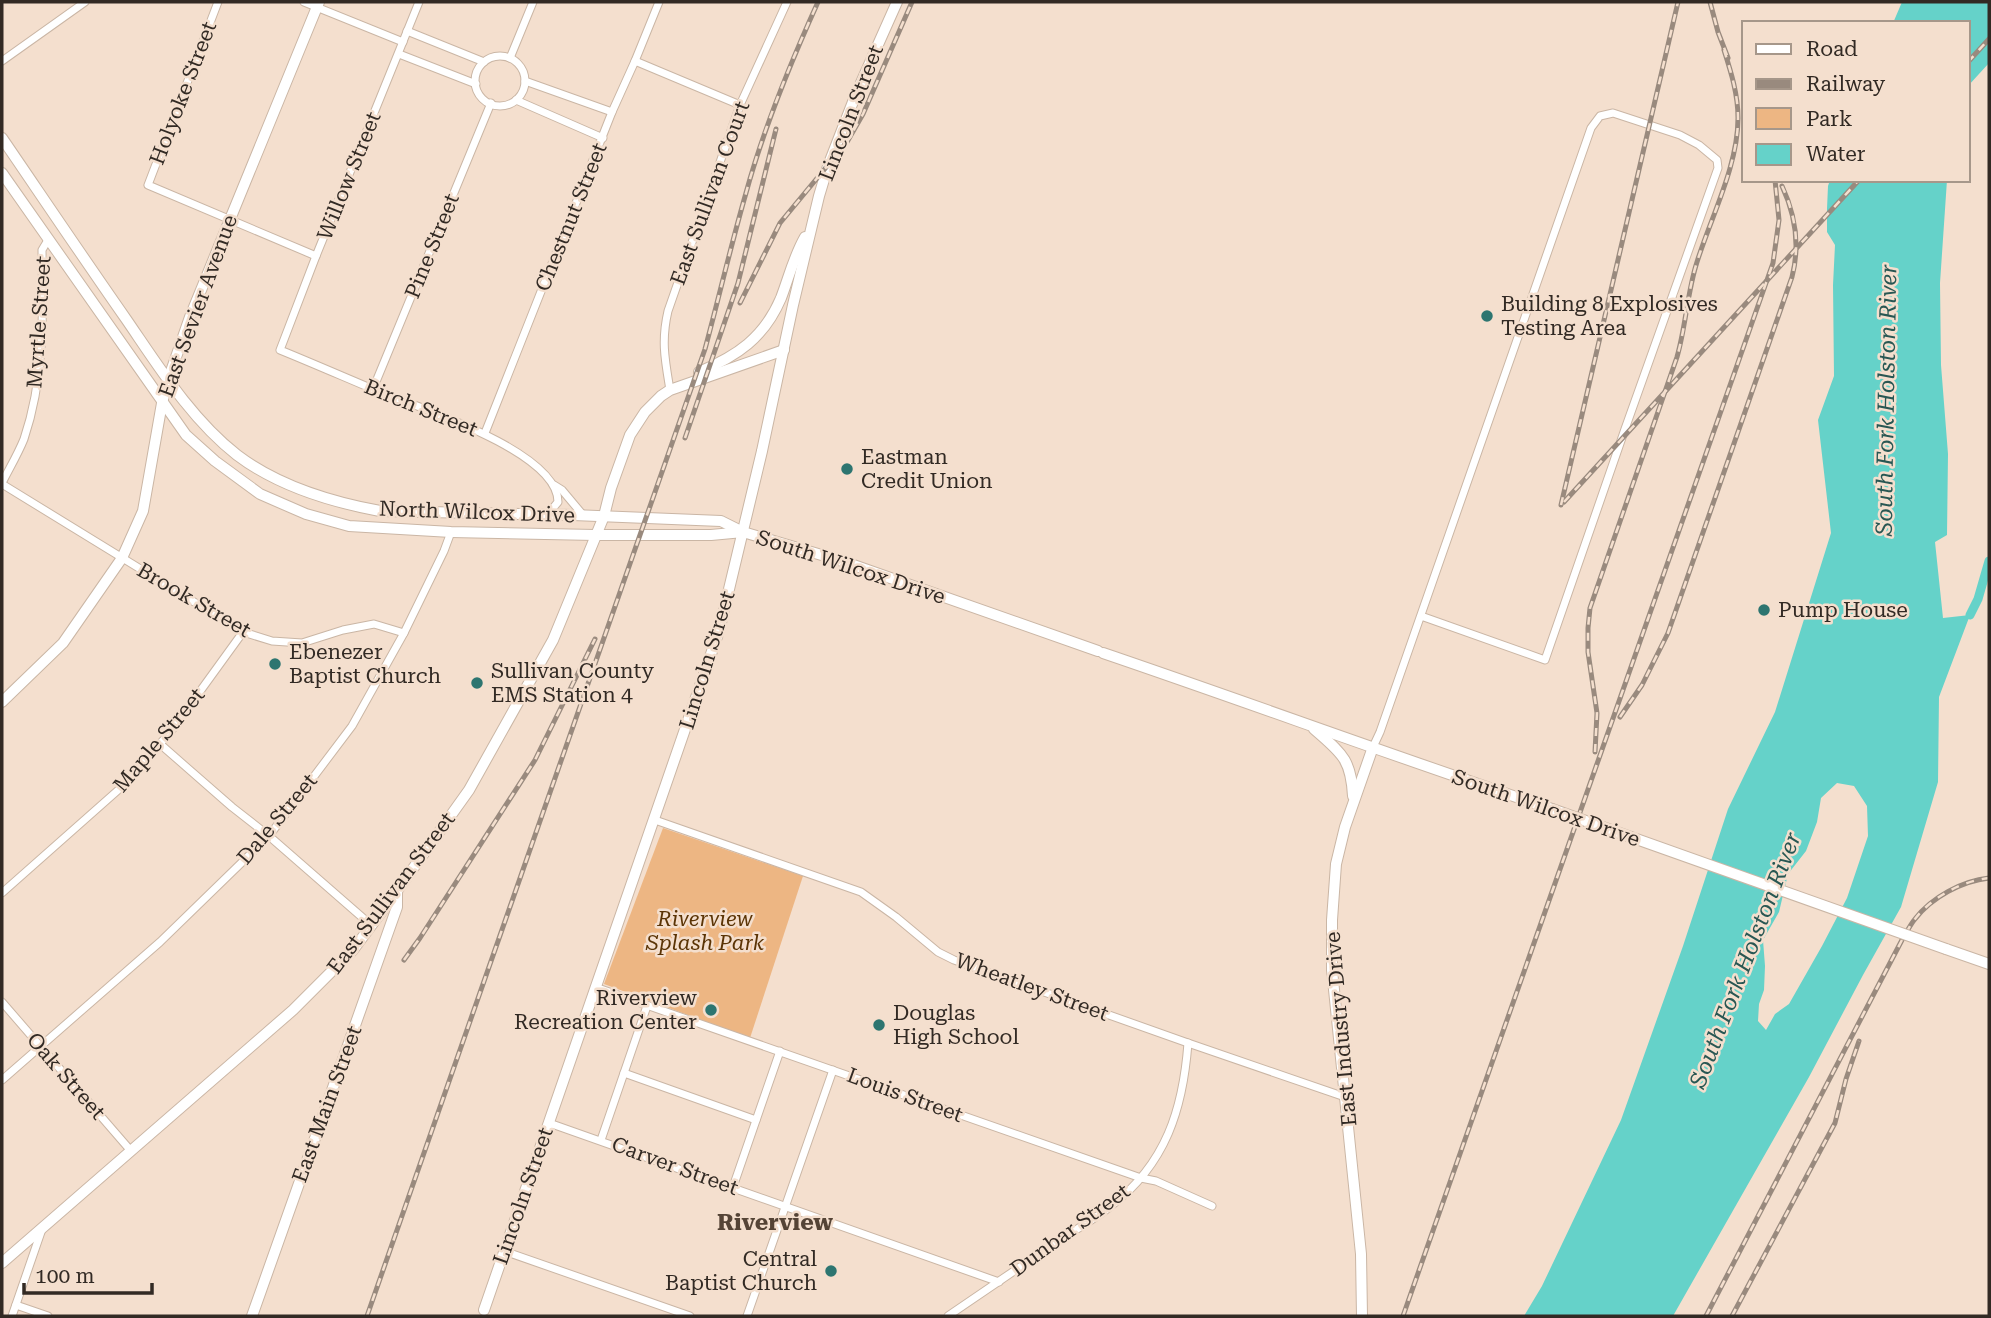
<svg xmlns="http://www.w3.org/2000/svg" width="1991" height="1318" font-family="'Roboto Serif',serif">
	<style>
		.green { fill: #edb683 }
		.water { fill: #65d2c9; fill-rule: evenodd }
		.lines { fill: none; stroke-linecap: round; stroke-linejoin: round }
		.canal { stroke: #65d2c9; stroke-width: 9 }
		.street-casing { stroke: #cab6a5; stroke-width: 9 }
		.secondary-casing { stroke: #cab6a5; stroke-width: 12 }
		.street { stroke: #fff; stroke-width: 7 }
		.secondary { stroke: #fff; stroke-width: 10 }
		.rail-casing { stroke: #998a7e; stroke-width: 5 }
		.rail { stroke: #f4dfce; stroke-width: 2.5; stroke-dasharray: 8; stroke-linecap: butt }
		.secondary-bridge-casing { stroke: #cab6a5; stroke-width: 12; stroke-linecap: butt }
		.secondary-bridge { stroke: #fff; stroke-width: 10 }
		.poi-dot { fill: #2d7570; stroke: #f4dfce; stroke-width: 2.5 }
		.labels { text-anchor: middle; stroke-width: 5; stroke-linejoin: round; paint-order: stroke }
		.street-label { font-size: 21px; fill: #322a24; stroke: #f4dfce }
		.poi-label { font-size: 21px; fill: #322a24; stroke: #f4dfce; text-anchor: start }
		.park-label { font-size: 21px; font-style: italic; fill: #5b3405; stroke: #f4dfce }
		.water-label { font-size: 23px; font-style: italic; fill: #285753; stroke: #f4dfce }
		.neighbourhood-label { font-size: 23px; font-weight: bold; fill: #554436; stroke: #f4dfce }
	</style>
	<rect width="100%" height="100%" fill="#f4dfce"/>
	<polygon class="green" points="663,828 803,876 750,1038 604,984"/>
	<g class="water">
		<polygon points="1902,2 1989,2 1989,63 1968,86 1968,23 1893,23"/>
		<path d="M 1830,180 L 1947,180 L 1940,283 L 1941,365 L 1948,454 L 1947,535 L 1935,542 L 1943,618 L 1970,615 L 1939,697 L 1938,782 L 1901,907 L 1863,975 L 1809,1077 L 1673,1316 L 1524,1316 L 1542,1286 L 1621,1120 L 1683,946 L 1728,809 L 1775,712 L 1831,533 L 1818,420 L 1834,376 L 1833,285 L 1835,245 L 1827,232 L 1827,209 L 1828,186 ZM 1837,783 L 1854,786 L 1867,806 L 1868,836 L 1847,898 L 1822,946 L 1789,1004 L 1775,1014 L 1766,1030 L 1758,1021 L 1759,1004 L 1764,990 L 1765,966 L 1763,940 L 1779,912 L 1788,874 L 1806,851 L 1817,822 L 1821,798 Z"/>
	</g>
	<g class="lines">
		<polyline class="canal" points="1970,615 1978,599 1989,561"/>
		<defs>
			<g id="street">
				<polyline points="218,2 148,185 316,256"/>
				<polyline points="304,2 403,42"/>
				<path d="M 419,2 L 316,256 L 280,350 C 312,363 344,377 375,390 C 415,406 558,451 558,502 L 548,514"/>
				<polyline points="407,31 484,62"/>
				<polyline points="399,54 476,84"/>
				<circle cx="500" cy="81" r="25"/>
				<polyline points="510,58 533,2"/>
				<polyline points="2,61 85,2"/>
				<polyline points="635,61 740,105"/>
				<polyline points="525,81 612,112"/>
				<polyline points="516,100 603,138"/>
				<polyline points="373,389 491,103"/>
				<path d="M 670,390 C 665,360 661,341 668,311 L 740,105 L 787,2"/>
				<polyline points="485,433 612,112 635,61 659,2"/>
				<path d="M 2,483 C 9,469 18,454 24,439 C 45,377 43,314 42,250 L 48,240"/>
				<polyline points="2,484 243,632 272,641 302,643 343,630 374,624 404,633"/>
				<polyline points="554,485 562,490 583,515"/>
				<polyline points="160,744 232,807 269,836 371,925"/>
				<polyline points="1373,747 1380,732 1591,128 1600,116 1613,113 1680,135 1699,145 1717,160 1718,168 1625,429 1545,660 1421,616"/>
				<polyline points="655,820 861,892 896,917 938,952 954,960 1188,1043 1345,1097"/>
				<polyline points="2,893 125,784 172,730 243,632"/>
				<polyline points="595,987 1141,1178 1156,1181 1212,1206"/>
				<polyline points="2,1002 131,1151"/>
				<polyline points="624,1073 756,1120"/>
				<polyline points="2,1080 160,942 269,836 352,726 404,633 444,551 451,532"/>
				<polyline points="549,1123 999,1282"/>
				<polyline points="601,1140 647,1006"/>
				<polyline points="733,1187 780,1051"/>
				<polyline points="504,1251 690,1316"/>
				<polyline points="16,1305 48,1316"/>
				<polyline points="12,1316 41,1232"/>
				<polyline points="747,1316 833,1070"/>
				<path d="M 948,1316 C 985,1291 1021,1266 1058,1241 C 1075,1230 1095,1219 1111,1206 C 1166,1164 1183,1109 1188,1043"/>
			</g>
			<g id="secondary">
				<path d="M 2,138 C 43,198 84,259 126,319 C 159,367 191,419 237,455 C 278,486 331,502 380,511 L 573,515 L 721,521 L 741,531"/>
				<polyline points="2,173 186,435 215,461 260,494 306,514 349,526 451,532 595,535 711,535 743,532 842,561 1098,651"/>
				<path d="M 699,372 C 737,356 764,338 781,298 C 789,277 794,256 805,237"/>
				<path d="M 1103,653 C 1253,704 1401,759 1552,809"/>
				<polyline points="2,702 63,643 122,558 143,511 162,403 168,380 190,317 319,2"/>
				<path d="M 1314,729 C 1341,753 1351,758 1353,796"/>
				<polyline points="1946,949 1989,964"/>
				<polyline points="2,1263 293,1010 353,950 397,891 469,790 553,640 604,516 611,488 630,435 645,412 661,396 670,390 784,350"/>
				<polyline points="484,1310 719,631 762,451 793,305 819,196 828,166 856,94 897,2"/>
				<polyline points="252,1316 397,907 397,891"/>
				<polyline points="1362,1316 1361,1254 1332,970 1332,920 1336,864 1345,827 1373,747"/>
			</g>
		</defs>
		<use href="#street" class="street-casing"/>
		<use href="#secondary" class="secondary-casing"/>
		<use href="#street" class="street"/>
		<use href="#secondary" class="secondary"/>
		<defs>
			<g id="rail">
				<polyline points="1710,2 1718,32 1728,58"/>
				<polyline points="1968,62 1989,39"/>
				<polyline points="740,303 780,223 847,142 863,114 912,2"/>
				<polyline points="685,438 738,283 776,129"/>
				<polyline points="1564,502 1859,180"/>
				<polyline points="1561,505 1678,2"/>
				<path d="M 1620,717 L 1642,685 L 1668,633 L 1792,277 C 1800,246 1796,216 1782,186"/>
				<path d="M 1595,752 L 1597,713 L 1588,652 L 1588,628 L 1590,608 L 1677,357 C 1686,326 1687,293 1697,262 C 1711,217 1738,166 1738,118 C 1738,94 1731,72 1724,50"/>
				<polyline points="404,960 420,938 535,760 595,639"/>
				<path d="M 367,1316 L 705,349 C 719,297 731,245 746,193 C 764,127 790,64 818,2"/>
				<polyline points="1403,1316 1773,263 1779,220 1775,180"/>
				<path d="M 1706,1316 L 1903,938 C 1907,932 1910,925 1915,919 C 1932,897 1962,881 1989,878"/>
				<polyline points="1732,1316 1835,1123 1846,1079 1859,1041"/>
			</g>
		</defs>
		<use href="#rail" class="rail-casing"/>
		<use href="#rail" class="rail"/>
		<defs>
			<polyline id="secondary-bridge" points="1552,809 1946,949"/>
		</defs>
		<use href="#secondary-bridge" class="secondary-bridge-casing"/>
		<use href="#secondary-bridge" class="secondary-bridge"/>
	</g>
	<g class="poi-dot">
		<circle cx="1487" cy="316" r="7"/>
		<circle cx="847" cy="469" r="7"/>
		<circle cx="1764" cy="610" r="7"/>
		<circle cx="275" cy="664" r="7"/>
		<circle cx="477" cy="683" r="7"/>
		<circle cx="711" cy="1010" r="7"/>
		<circle cx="879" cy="1025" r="7"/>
		<circle cx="831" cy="1271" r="7"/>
	</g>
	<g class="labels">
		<g class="street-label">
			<text transform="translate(183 93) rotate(-69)" y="7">Holyoke Street</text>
			<text transform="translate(851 113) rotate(-69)" y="7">Lincoln Street</text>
			<text transform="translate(349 176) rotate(-68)" y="7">Willow Street</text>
			<text transform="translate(710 193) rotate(-70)" y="7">East Sullivan Court</text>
			<text transform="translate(571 217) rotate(-68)" y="7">Chestnut Street</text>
			<text transform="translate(432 246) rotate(-68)" y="7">Pine Street</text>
			<text transform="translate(198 306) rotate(-70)" y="7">East Sevier Avenue</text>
			<text transform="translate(39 322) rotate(-86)" y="7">Myrtle Street</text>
			<text transform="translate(421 408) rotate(22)" y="7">Birch Street</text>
			<text transform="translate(477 512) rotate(2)" y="7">North Wilcox Drive</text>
			<text transform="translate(851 567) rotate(18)" y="7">South Wilcox Drive</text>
			<text transform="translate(194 600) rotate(30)" y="7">Brook Street</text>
			<text transform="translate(707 660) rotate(-73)" y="7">Lincoln Street</text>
			<text transform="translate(159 740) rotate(-50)" y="7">Maple Street</text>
			<text transform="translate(1546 808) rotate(19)" y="7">South Wilcox Drive</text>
			<text transform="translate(277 819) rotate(-50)" y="7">Dale Street</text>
			<text transform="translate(391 893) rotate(-53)" y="7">East Sullivan Street</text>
			<text transform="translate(1032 987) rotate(20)" y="7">Wheatley Street</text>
			<text transform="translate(1341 1029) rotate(-95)" y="7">East Industry Drive</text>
			<text transform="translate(66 1076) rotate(49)" y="7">Oak Street</text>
			<text transform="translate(905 1095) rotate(20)" y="7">Louis Street</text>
			<text transform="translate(327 1104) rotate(-70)" y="7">East Main Street</text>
			<text transform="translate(675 1166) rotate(20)" y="7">Carver Street</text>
			<text transform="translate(523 1196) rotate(-71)" y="7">Lincoln Street</text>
			<text transform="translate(1070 1230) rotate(-36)" y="7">Dunbar Street</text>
		</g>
		<g class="poi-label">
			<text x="1501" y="311">Building 8 Explosives<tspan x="1501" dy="24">Testing Area</tspan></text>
			<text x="861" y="464">Eastman<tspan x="861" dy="24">Credit Union</tspan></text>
			<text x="1778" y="617">Pump House</text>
			<text x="289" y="659">Ebenezer<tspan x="289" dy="24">Baptist Church</tspan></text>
			<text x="491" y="678">Sullivan County<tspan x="491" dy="24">EMS Station 4</tspan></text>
			<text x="697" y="1005" text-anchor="end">Riverview<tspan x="697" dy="24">Recreation Center</tspan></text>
			<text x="893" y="1020">Douglas<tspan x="893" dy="24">High School</tspan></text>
			<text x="817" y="1266" text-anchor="end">Central<tspan x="817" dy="24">Baptist Church</tspan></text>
		</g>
		<g class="park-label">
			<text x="705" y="926">Riverview<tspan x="705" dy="24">Splash Park</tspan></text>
		</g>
		<g class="water-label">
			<text transform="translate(1886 400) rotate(-89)" y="8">South Fork Holston River</text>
			<text transform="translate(1745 960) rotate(-69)" y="8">South Fork Holston River</text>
		</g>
		<g class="neighbourhood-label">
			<text x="775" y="1230">Riverview</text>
		</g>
	</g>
	<rect width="1991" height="1318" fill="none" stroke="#322a24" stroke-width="7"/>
	<rect x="1742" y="21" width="228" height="161" fill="#f4dfce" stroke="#a6978a" stroke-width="2"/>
	<rect x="1756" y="44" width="35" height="10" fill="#ffffff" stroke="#a6978a" stroke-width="2"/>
	<text x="1806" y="56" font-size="21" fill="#322a24">Road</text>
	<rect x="1756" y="79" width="35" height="10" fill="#998a7e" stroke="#a6978a" stroke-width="2"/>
	<text x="1806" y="91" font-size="21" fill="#322a24">Railway</text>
	<rect x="1756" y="108" width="35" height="21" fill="#edb683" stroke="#a6978a" stroke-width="2"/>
	<text x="1806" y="126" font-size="21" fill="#322a24">Park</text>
	<rect x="1756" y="144" width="35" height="21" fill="#65d2c9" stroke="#a6978a" stroke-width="2"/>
	<text x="1806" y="161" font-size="21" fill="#322a24">Water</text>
	<path d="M24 1283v10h128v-10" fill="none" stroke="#322a24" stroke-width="3.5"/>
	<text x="35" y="1283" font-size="21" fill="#322a24" stroke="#f4dfce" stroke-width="5" paint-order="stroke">100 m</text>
</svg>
